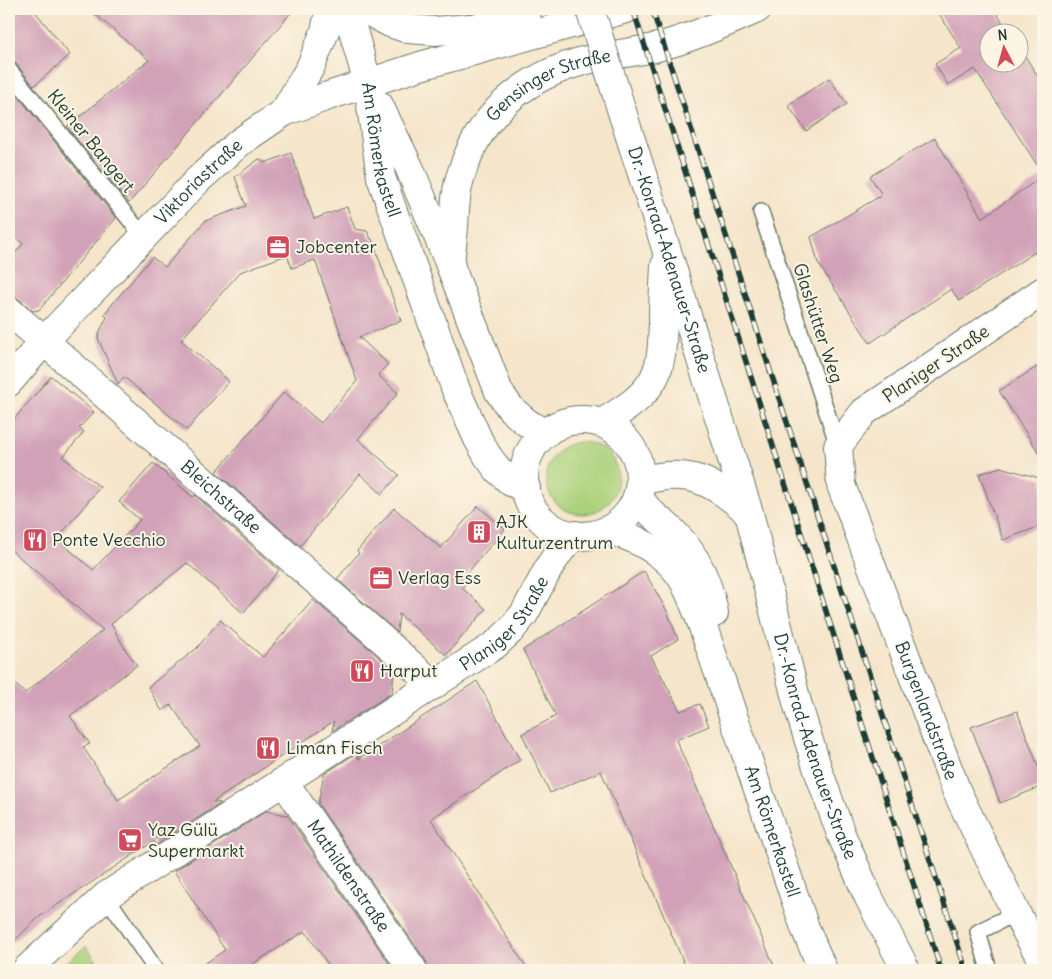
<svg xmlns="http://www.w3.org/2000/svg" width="1052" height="979" font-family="Delius,sans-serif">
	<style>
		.green { fill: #acd17b; stroke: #668758 }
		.building { fill: #d1a1b8 }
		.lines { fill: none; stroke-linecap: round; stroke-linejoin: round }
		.lane-casing { stroke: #6a7868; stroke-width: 18 }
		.street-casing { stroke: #6a7868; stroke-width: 30 }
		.secondary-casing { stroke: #6a7868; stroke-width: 30 }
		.lane { stroke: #fff; stroke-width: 15 }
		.street { stroke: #fff; stroke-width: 28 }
		.secondary { stroke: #fff; stroke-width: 28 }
		.rail-casing { stroke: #1f3d34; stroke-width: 5.5 }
		.rail { stroke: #fcf5e5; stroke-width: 4; stroke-dasharray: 11; stroke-linecap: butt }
		.secondary-bridge-casing { stroke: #6a7868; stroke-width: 30; stroke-linecap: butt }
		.secondary-bridge { stroke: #fff; stroke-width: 28 }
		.labels { text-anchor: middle; stroke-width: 4; stroke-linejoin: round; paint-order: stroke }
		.street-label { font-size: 18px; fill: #1f3d34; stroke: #fcf5e5 }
		.poi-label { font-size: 18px; fill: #1f3d34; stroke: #fcf5e5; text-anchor: start }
	</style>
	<rect width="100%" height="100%" fill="#fcf5e5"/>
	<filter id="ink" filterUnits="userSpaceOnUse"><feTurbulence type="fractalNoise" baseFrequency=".02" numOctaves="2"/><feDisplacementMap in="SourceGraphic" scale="10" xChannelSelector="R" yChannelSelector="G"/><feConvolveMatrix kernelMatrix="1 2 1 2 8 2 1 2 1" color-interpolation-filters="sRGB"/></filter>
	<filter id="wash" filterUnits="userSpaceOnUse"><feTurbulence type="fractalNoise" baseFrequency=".0096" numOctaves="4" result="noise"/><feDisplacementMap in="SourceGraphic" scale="20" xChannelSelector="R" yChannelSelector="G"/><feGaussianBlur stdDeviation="1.12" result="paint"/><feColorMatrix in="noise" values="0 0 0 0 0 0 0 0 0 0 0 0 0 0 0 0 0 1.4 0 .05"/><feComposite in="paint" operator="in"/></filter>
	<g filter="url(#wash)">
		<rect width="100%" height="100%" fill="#f5e5ca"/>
		<g class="green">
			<circle cx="582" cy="478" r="36"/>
			<polygon points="86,946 103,970 58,970"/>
		</g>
		<g id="blocks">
			<g class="building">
				<polygon points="9,9 33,9 70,55 34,86 16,64 13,61 9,61"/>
				<polygon points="89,9 294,9 129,203 67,127 149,60"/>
				<polygon points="936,9 994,9 1009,32 990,32 990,62 1020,62 1020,48 1043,85 1043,174 975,69 948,85 935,64 961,48"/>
				<polygon points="829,78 847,104 806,131 788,105"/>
				<polygon points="9,85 116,218 39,310 33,311 19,299 12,296 9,296 9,260 23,244 9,231"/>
				<polygon points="935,138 982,218 1043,176 1043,247 959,301 951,289 870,343 818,263 811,237 882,195 870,176"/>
				<polygon points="291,153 314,219 347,207 355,229 367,231 371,239 372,239 401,321 359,337 388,364 378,375 398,393 358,439 399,475 382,494 360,474 300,546 216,472 284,392 321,423 357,381 315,260 292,268 287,255 240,272 181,340 229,381 187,430 124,377 118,384 100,343 98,338 100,331 107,317 104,314 152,257 165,267 205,221 246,206 235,177 259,159 265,163"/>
				<polygon points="1043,363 1043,459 999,391"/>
				<polygon points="51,376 94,412 79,428 84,432 63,457 100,487 57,539 93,570 140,520 119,502 153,463 193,497 195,495 279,570 243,613 187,563 111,624 127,652 137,665 70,716 90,744 83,747 118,800 200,746 171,705 162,711 148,687 197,648 220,620 263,657 313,600 316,603 317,603 394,670 392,693 332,731 334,721 213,802 221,803 156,845 154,841 39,917 9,946 9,679 25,693 103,630 9,548 9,425"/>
				<polygon points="1000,467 1043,479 1043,525 1003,540 979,474"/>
				<polygon points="478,506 505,529 461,580 466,583 462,588 486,609 446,655 399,614 397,632 337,579 359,553 357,551 394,508 441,548"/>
				<polygon points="644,571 667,611 678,639 651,656 680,711 700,704 709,726 676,740 776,970 687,970 601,771 550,793 522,734 556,716 523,650"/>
				<polygon points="477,681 520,760 431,819 528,970 428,970 426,961 318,804 324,774 367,746 357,757 359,759"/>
				<polygon points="1017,711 1043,779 1043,786 1000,803 971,727"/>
				<polygon points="266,811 287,815 394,970 332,970 305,931 243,970 195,970 225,950 174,871"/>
			</g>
		</g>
	</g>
	<g filter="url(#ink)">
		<use href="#blocks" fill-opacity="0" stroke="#6a7868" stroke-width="1"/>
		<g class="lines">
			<defs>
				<g id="lane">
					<polyline points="9,70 143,236"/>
					<polyline points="761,212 838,446"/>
					<polyline points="106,896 156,970"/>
					<polyline points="989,970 978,932 1016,913"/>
				</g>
				<g id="street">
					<path id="s1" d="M 1043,291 L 864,412 L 838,446 L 841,485 L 957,792 L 1016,913 L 1043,962"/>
					<path id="s2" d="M 9,311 L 44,341 L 434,685"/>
					<path id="s3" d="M 284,782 L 413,970"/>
				</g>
				<g id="secondary">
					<path id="s4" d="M 347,9 L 368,84 L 381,177 L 456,390 L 478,439 L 487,455 L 498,470 L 511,482 L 526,488"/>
					<polyline points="366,9 373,14 390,23 408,29 435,31 528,23"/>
					<polyline points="379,105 409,167 450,265 499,392 511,409 526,422 545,434"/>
					<polyline points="284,112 311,66 325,31 330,9"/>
					<path id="s5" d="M 623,115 L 665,245 L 749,513 L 798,706 L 818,770 L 841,834 L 868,896 L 906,970"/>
					<path id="s6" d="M 450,265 C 451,252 453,239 454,227 C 455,210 455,194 460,178 C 478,116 521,78 583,61 C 606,55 630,53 654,48 C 689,39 723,24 757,9"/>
					<path id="s7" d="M 9,382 L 44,341 L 199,179 L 240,142 L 284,112 L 328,96 L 420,66 L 626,9"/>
					<circle cx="582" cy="478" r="58"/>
					<path d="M 602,423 C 621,411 643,399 654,378 C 663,360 662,340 663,321 C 663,302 664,284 665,266"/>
					<path d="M 640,481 C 690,467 712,481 749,513"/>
					<path d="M 638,494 C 646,514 663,520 677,536 C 697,557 709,585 714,613"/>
					<path id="s8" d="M 605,531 C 611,532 618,533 624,535 C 645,543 670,558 682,578 C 690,591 695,607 701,621 L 805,928 L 823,970"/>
					<path id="s9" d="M 26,970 L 106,896 L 495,645 L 510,631 L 524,614 L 551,564 L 562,548 L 575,535"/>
				</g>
			</defs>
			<use href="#lane" class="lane-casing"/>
			<use href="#street" class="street-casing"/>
			<use href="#secondary" class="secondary-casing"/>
			<use href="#lane" class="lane"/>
			<use href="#street" class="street"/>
			<use href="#secondary" class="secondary"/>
			<defs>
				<g id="rail">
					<polyline points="633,9 941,970"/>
					<polyline points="652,9 966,970"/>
				</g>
			</defs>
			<use href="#rail" class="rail-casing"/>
			<use href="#rail" class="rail"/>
			<defs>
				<polyline id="secondary-bridge" points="590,9 623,115"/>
			</defs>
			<use href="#secondary-bridge" class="secondary-bridge-casing"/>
			<use href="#secondary-bridge" class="secondary-bridge"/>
		</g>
	</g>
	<defs>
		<symbol id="office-square" viewBox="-11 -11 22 22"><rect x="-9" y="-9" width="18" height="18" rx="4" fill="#d1495b" stroke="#fcf5e5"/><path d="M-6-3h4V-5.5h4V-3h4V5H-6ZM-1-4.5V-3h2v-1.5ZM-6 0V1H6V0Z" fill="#fff"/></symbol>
		<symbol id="building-square" viewBox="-11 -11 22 22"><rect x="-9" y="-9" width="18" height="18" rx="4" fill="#d1495b" stroke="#fcf5e5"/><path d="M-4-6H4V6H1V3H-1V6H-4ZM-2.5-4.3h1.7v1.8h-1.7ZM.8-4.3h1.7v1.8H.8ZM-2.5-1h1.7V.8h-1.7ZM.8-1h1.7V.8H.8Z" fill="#fff"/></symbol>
		<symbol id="restaurant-square" viewBox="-11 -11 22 22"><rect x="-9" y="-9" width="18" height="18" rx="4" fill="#d1495b" stroke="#fcf5e5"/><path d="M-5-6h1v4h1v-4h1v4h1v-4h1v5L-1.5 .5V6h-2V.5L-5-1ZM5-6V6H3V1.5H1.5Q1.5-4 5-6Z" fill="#fff"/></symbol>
		<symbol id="supermarket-square" viewBox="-11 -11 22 22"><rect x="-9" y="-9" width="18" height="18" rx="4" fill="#d1495b" stroke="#fcf5e5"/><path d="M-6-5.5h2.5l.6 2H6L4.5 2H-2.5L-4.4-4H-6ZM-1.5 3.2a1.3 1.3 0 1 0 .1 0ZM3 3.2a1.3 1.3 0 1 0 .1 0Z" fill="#fff"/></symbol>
	</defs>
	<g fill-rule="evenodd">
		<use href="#office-square" x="264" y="233" width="28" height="28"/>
		<use href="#building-square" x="465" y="518" width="28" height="28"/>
		<use href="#restaurant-square" x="21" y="526" width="28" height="28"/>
		<use href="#office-square" x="367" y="564" width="28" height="28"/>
		<use href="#restaurant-square" x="348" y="657" width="28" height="28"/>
		<use href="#restaurant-square" x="254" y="734" width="28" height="28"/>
		<use href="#supermarket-square" x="116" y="826" width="28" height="28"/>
	</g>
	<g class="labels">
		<g class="street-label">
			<text dy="6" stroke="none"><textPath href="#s6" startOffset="224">Gensinger Straße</textPath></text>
			<text transform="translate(91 141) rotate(51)" y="6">Kleiner Bangert</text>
			<text dy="6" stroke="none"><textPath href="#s4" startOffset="145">Am Römerkastell</textPath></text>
			<text dy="6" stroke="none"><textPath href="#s7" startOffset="276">Viktoriastraße</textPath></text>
			<text dy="6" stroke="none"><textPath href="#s5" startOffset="152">Dr.-Konrad-Adenauer-Straße</textPath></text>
			<text transform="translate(818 323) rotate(72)" y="6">Glashütter Weg</text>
			<text transform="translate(936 364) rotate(-34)" y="6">Planiger Straße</text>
			<text dy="6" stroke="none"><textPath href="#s2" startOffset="282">Bleichstraße</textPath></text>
			<text dy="6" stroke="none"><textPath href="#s9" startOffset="594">Planiger Straße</textPath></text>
			<text dy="6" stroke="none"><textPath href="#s1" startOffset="539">Burgenlandstraße</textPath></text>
			<text dy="6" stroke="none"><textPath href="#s5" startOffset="660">Dr.-Konrad-Adenauer-Straße</textPath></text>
			<text dy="6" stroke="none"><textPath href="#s8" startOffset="362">Am Römerkastell</textPath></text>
			<text dy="6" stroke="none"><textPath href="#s3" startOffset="114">Mathildenstraße</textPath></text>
		</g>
		<g class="poi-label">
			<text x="296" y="253">Jobcenter</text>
			<text x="496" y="528">AJK<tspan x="496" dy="21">Kulturzentrum</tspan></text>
			<text x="52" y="546">Ponte Vecchio</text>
			<text x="398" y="584">Verlag Ess</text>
			<text x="380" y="677">Harput</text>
			<text x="286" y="754">Liman Fisch</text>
			<text x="148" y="836">Yaz Gülü<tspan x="148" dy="21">Supermarkt</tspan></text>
		</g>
	</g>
	<rect width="1052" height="979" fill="none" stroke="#fcf5e5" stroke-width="30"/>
	<g transform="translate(1004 48) rotate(354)"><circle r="24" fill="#fcf5e5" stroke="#a4ab9e"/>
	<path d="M0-4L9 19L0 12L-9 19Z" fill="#d1495b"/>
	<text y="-8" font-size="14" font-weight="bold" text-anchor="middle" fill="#1f3d34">N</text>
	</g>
</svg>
